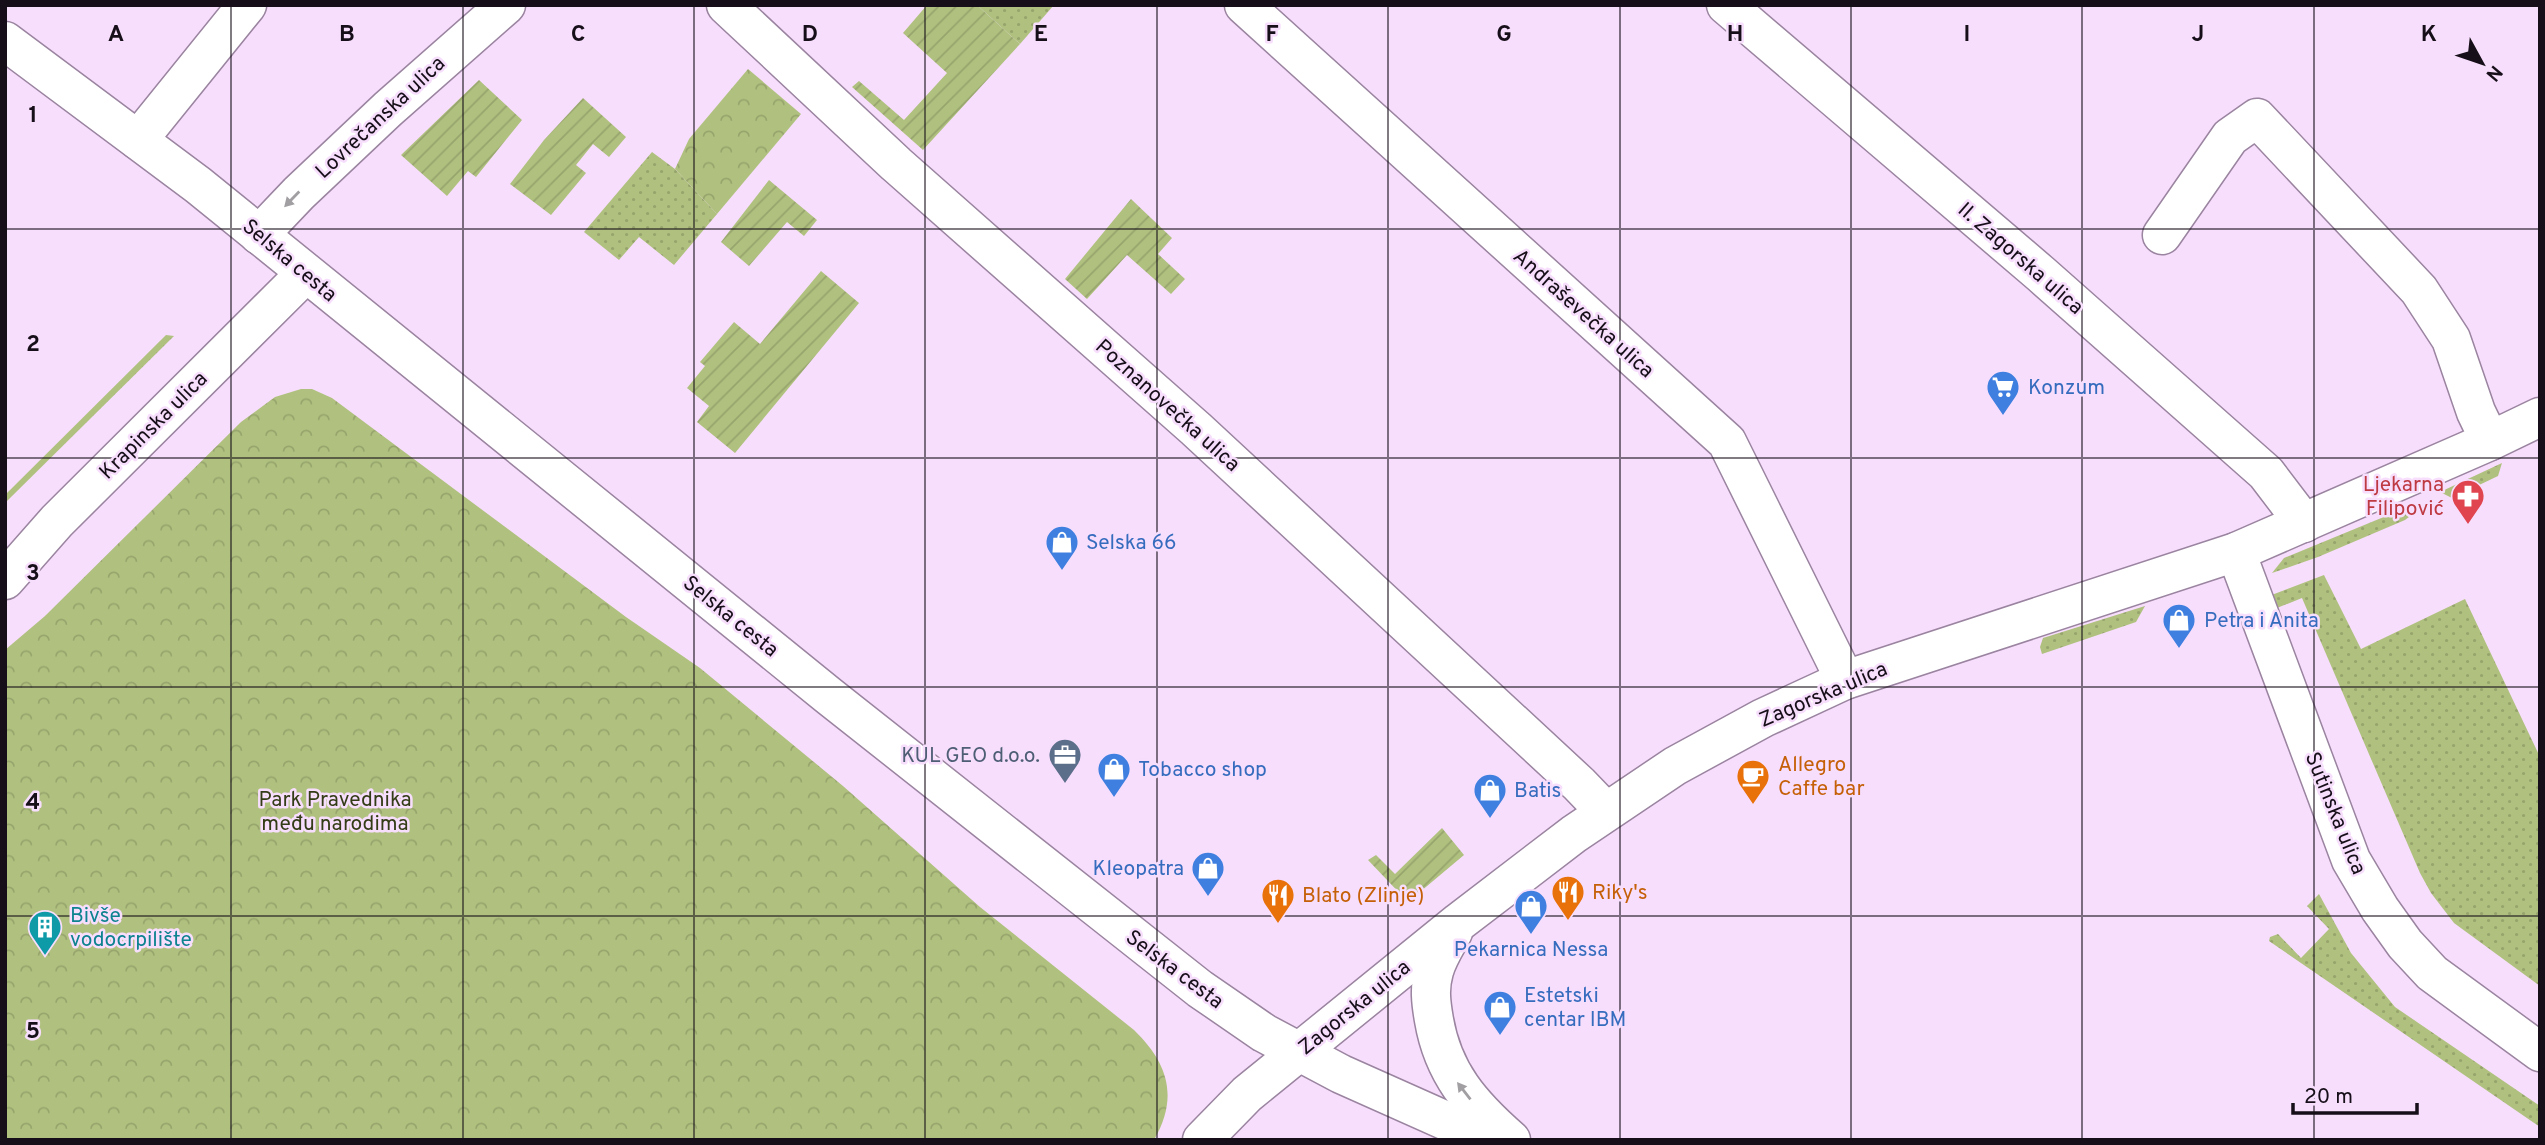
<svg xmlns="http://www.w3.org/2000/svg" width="2545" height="1145" font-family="Overpass,sans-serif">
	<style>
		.grass { fill: url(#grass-dots) }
		.park { fill: url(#park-crowns) }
		.garden { fill: url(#garden-furrows) }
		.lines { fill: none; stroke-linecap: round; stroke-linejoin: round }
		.street-casing { stroke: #9a84a0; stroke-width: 41 }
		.secondary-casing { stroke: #9a84a0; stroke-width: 41 }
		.street { stroke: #fff; stroke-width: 38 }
		.secondary { stroke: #fff; stroke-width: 38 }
		.oneway { fill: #a29fa3 }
		.grid { fill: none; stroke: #160e18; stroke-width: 2; stroke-opacity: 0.55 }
		.labels { text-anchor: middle; stroke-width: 5; stroke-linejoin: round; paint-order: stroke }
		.street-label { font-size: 21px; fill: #160e18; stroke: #f7defc }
		.shop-label { font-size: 21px; fill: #366cbe; stroke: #f7defc; text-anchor: start }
		.health-label { font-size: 21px; fill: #be3a42; stroke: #f7defc; text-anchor: end }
		.service-label { font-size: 21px; fill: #4e5e75; stroke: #f7defc; text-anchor: end }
		.food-label { font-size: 21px; fill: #c56008; stroke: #f7defc; text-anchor: start }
		.park-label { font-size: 21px; fill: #333c16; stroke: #f7defc }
		.culture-label { font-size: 21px; fill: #0d838f; stroke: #f7defc; text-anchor: start }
		.grid-label { font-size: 23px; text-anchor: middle; font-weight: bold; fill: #160e18; stroke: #f7defc; stroke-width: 5; stroke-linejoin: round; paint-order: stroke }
	</style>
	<defs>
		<pattern id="grass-dots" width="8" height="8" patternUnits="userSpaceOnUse" patternTransform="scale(1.75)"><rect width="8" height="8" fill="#b0c17f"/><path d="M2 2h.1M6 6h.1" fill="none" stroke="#97a56d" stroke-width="1.8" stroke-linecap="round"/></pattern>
		<pattern id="park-crowns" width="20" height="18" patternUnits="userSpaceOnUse" patternTransform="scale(1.75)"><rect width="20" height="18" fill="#b0c17f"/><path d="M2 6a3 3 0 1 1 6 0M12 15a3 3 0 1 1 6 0" fill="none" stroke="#97a56d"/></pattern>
		<pattern id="garden-furrows" width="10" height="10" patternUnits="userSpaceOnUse" patternTransform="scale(1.75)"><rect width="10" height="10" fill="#b0c17f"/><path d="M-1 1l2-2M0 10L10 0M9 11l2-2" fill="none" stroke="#97a56d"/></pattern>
	</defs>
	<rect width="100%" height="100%" fill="#f7defc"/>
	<g class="grass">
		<polygon points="977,5 1054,5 1020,44"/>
		<polygon points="652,152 675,169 717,214 674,265 639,237 619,260 584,232"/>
		<polygon points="166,335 174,336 5,503 5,495"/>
		<polygon points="2502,463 2498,476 2452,498 2440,492"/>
		<polygon points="2408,507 2409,517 2405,520 2318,557 2272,573 2284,558"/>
		<polygon points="2324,575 2361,649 2465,599 2540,757 2540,986 2454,923 2431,893 2420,873 2302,598 2272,610 2269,596"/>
		<polygon points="2145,606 2136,622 2042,654 2040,647 2043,638"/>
		<polygon points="2319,894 2351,953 2395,1007 2540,1106 2540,1127 2269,941 2270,937 2278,934 2301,958 2329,929 2307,906"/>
	</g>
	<g class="park">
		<polygon points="748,69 801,114 717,214 675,169 689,139"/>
		<path d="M 301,389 L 312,389 L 332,398 L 626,617 L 700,668 L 843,786 L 980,907 L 1134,1030 C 1168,1063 1179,1097 1154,1140 L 5,1140 L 5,650 L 45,616 L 241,422 L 275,397 Z"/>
	</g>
	<g class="garden">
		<polygon points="927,5 977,5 1020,44 923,150 852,87 859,81 904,120 947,73 903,33"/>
		<polygon points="479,80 522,120 476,177 468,171 447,196 401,155"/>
		<polygon points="583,98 626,137 609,157 593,144 576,165 586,173 551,215 510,184 544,140"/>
		<polygon points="769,180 817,220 804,236 787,222 749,266 721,242"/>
		<polygon points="1131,199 1172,238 1158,254 1185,279 1171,294 1127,255 1087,299 1065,279"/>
		<polygon points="821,271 859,303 735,453 697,422 709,406 687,388 705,366 700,362 734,322 760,344"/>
		<polygon points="1442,828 1464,855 1408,902 1368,860 1376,855 1395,874"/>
	</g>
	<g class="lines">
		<defs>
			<g id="street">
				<polyline points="726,5 896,164 1196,429 1579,784 1605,811"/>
				<polyline points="1244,5 1727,442 1845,680"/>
				<polyline points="1726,5 2041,274 2266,473 2304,523"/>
				<polyline points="138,140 247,5"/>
				<polyline points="259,235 299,193 388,109 506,5"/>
				<polyline points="2162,235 2230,137 2257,118 2419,290 2451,339 2476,412 2490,441"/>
				<polyline points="2236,552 2351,860 2380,909 2405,944 2432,973 2540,1052"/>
			</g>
			<g id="secondary">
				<polyline points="5,41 198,185 829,696 1200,989 1264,1033 1341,1074 1489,1140"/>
				<polyline points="5,580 57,521 305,274"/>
				<path d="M 1453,932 C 1446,945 1438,957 1434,971 C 1429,988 1431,1003 1434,1020 C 1443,1073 1471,1105 1511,1140"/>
				<polyline points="1202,1140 1247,1094 1459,922 1574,834 1675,766 1763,718 1845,680 2236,552 2490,441 2540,417"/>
			</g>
		</defs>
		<use href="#street" class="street-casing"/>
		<use href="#secondary" class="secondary-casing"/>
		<use href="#street" class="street"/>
		<use href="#secondary" class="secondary"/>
	</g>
	<defs><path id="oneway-solid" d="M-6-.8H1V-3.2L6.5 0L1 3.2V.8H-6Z" transform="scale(1.75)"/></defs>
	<g class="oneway">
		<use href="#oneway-solid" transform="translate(292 199) rotate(134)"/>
		<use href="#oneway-solid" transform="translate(1464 1091) rotate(-128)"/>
	</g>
	<path class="grid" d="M 231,5 L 231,1140M 463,5 L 463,1140M 694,5 L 694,1140M 925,5 L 925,1140M 1157,5 L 1157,1140M 1388,5 L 1388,1140M 1620,5 L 1620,1140M 1851,5 L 1851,1140M 2082,5 L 2082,1140M 2314,5 L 2314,1140M 5,229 L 2540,229M 5,458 L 2540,458M 5,687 L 2540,687M 5,916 L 2540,916"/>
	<defs>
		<symbol id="supermarket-pin" viewBox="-11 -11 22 30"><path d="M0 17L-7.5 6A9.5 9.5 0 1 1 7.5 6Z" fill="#3f7fe0" stroke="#f7defc"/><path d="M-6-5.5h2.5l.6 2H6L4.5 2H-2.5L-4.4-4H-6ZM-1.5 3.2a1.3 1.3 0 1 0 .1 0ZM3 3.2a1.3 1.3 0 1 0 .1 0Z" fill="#fff"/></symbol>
		<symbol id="pharmacy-pin" viewBox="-11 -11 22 30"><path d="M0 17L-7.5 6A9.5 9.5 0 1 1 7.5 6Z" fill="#e0444e" stroke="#f7defc"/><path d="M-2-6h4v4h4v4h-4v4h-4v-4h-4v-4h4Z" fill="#fff"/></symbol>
		<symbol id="shop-pin" viewBox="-11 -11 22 30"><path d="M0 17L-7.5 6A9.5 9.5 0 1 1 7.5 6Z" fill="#3f7fe0" stroke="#f7defc"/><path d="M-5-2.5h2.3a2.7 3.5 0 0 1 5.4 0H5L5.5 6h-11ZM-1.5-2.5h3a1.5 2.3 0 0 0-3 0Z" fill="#fff"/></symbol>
		<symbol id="office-pin" viewBox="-11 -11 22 30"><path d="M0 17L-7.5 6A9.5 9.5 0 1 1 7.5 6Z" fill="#5c6f8a" stroke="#f7defc"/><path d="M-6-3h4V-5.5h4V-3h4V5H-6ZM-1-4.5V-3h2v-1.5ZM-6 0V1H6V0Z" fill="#fff"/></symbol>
		<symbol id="cafe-pin" viewBox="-11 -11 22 30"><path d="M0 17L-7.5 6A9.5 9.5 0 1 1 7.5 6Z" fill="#e8710a" stroke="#f7defc"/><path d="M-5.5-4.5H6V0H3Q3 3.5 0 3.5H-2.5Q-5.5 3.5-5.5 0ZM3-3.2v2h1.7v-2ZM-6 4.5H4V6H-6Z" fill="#fff"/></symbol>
		<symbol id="restaurant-pin" viewBox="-11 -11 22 30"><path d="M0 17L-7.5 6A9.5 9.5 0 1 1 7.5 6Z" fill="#e8710a" stroke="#f7defc"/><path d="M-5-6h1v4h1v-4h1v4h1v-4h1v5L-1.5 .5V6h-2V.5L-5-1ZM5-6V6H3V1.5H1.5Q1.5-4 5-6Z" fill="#fff"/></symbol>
		<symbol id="building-pin" viewBox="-11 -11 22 30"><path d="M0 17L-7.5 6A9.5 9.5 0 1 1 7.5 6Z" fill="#0f9aa8" stroke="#f7defc"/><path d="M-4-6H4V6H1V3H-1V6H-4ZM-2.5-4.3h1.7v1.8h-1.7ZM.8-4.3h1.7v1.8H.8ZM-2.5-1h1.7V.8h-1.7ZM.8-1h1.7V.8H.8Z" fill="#fff"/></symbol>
	</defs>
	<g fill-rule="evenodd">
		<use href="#supermarket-pin" x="1984" y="368" width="38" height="52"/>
		<use href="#pharmacy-pin" x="2449" y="477" width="38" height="52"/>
		<use href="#shop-pin" x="1043" y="523" width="38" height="52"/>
		<use href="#shop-pin" x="2160" y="601" width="38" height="52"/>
		<use href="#office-pin" x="1046" y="736" width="38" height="52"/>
		<use href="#shop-pin" x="1095" y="750" width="38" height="52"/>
		<use href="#cafe-pin" x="1734" y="757" width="38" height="52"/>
		<use href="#shop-pin" x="1471" y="771" width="38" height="52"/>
		<use href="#shop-pin" x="1189" y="849" width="38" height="52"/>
		<use href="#restaurant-pin" x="1549" y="873" width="38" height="52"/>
		<use href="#restaurant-pin" x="1259" y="876" width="38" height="52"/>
		<use href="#shop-pin" x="1512" y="887" width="38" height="52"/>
		<use href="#building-pin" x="26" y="908" width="38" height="52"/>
		<use href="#shop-pin" x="1481" y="988" width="38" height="52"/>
	</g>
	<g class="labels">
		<g class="street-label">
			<text transform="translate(380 117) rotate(-43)" y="7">Lovrečanska ulica</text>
			<text transform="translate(2021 258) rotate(41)" y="7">II. Zagorska ulica</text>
			<text transform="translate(290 260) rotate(40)" y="7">Selska cesta</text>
			<text transform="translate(1584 313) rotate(42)" y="7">Andraševečka ulica</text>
			<text transform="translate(1168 405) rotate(42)" y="7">Poznanovečka ulica</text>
			<text transform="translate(153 425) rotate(-45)" y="7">Krapinska ulica</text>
			<text transform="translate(731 616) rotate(39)" y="7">Selska cesta</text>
			<text transform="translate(1823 694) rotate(-23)" y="7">Zagorska ulica</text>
			<text transform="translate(2336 813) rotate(68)" y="7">Sutinska ulica</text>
			<text transform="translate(1175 969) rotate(37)" y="7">Selska cesta</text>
			<text transform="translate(1354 1007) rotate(-39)" y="7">Zagorska ulica</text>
		</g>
		<g class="shop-label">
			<text x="2028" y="394">Konzum</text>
			<text x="1086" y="549">Selska 66</text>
			<text x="2204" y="627">Petra i Anita</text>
			<text x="1138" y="776">Tobacco shop</text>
			<text x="1514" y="797">Batis</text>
			<text x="1184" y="875" text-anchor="end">Kleopatra</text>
			<text x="1531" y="956" text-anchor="middle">Pekarnica Nessa</text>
			<text x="1524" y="1002">Estetski<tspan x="1524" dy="24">centar IBM</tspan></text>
		</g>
		<g class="health-label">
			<text x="2444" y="491">Ljekarna<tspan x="2444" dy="24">Filipović</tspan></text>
		</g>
		<g class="service-label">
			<text x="1040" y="762">KUL GEO d.o.o.</text>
		</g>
		<g class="food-label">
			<text x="1778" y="771">Allegro<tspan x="1778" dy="24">Caffe bar</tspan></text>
			<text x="1592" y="899">Riky's</text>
			<text x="1302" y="902">Blato (Zlinje)</text>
		</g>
		<g class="park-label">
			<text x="335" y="806">Park Pravednika<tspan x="335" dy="24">među narodima</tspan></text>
		</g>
		<g class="culture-label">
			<text x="70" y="922">Bivše<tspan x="70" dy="24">vodocrpilište</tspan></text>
		</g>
	</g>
	<g class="grid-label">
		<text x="116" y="41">A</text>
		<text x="347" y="41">B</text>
		<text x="578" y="41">C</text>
		<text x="810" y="41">D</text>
		<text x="1041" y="41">E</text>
		<text x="1272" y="41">F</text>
		<text x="1504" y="41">G</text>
		<text x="1735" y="41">H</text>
		<text x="1967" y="41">I</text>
		<text x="2198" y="41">J</text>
		<text x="2429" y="41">K</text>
		<text x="33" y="122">1</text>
		<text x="33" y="351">2</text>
		<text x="33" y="580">3</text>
		<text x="33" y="809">4</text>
		<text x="33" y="1038">5</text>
	</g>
	<rect width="2545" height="1145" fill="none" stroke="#160e18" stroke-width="14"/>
	<g transform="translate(2482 63) rotate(130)" stroke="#f7defc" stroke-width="5" paint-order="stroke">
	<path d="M0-5L12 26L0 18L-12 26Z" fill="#160e18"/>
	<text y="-10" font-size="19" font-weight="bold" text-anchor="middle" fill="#160e18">N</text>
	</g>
	<path d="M2293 1103v10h124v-10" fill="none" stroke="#160e18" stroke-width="3.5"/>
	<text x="2304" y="1103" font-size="21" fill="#160e18" stroke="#f7defc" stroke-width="5" paint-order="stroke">20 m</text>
</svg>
